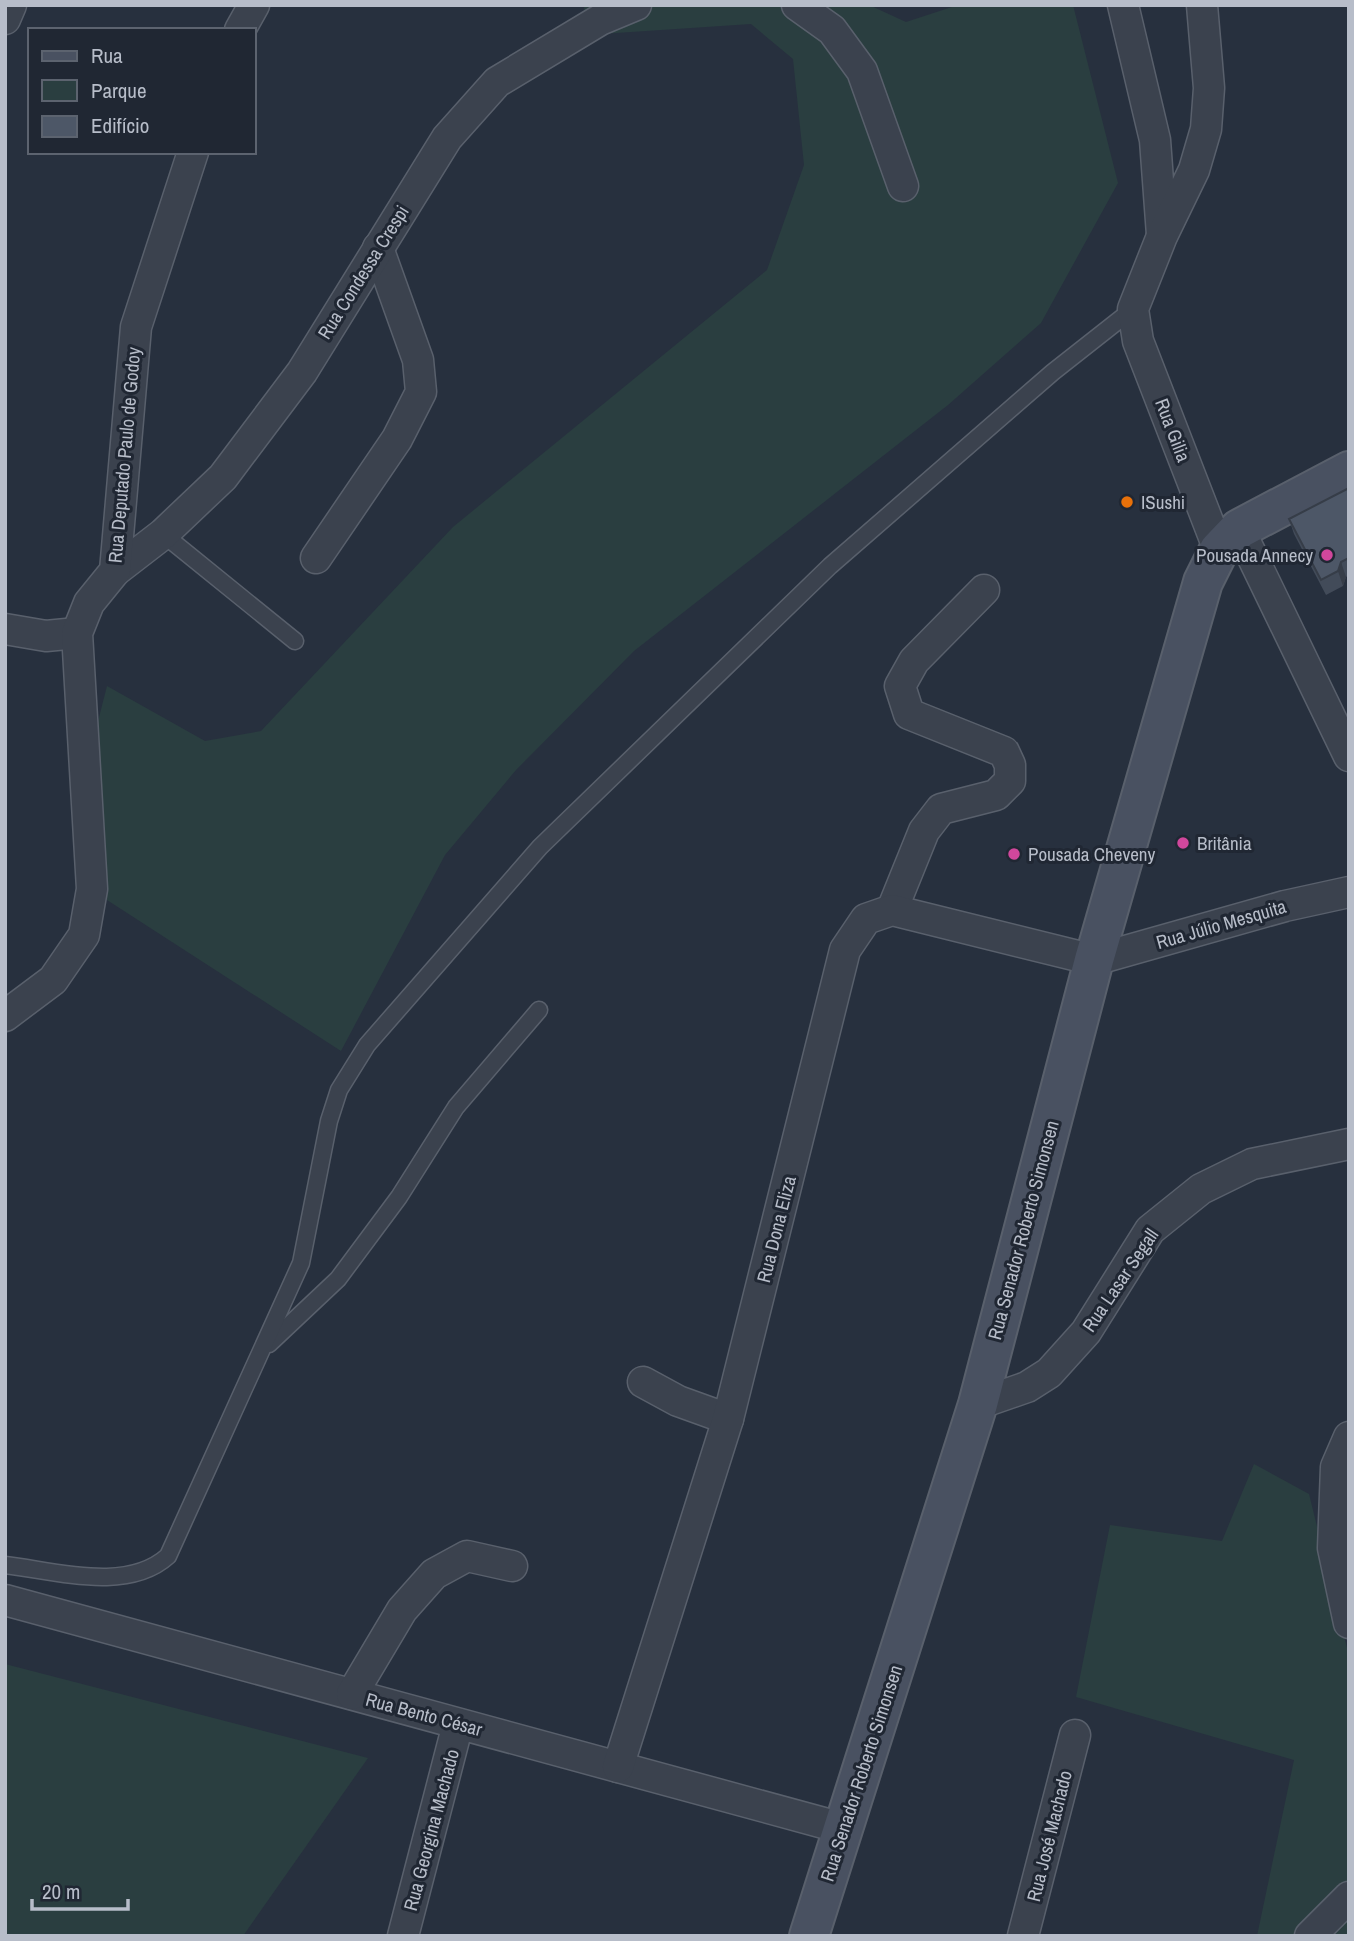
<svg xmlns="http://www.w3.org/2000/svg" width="1354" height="1941" font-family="'Archivo Narrow',sans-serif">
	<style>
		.green { fill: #2a3e40 }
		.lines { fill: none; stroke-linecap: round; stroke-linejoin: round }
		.lane-casing { stroke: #59606c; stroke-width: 19 }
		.street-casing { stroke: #59606c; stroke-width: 33 }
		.secondary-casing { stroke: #59606c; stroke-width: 42 }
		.lane { stroke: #3b424e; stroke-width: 16 }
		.street { stroke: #3b424e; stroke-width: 30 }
		.secondary { stroke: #495161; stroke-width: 38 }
		.wall { fill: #424b59 }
		.shaded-wall { fill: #363d48 }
		.building { fill: #4d5767; stroke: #363d48; stroke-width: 2 }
		.food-dot { fill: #e8710a; stroke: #202733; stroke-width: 2.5 }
		.hotel-dot { fill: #d1479c; stroke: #202733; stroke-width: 2.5 }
		.labels { text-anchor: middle; stroke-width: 6; stroke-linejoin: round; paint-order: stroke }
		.street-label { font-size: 19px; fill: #b7bdc9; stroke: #202733 }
		.poi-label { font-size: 19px; fill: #b7bdc9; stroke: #202733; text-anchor: start }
	</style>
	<rect width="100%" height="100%" fill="#27303e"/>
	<g class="green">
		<polygon points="584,5 869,5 906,22 958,5 1073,5 1118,183 1041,323 948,405 634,651 516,770 445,855 341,1051 107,900 93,741 107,686 205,741 261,731 453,527 767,270 804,165 793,59 751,24 586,35"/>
		<polygon points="1254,1464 1309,1494 1349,1656 1349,1936 1257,1936 1294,1760 1076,1697 1110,1525 1222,1541"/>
		<polygon points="5,1664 368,1758 243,1936 5,1936"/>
	</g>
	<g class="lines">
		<defs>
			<g id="lane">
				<polyline points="163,534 295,641"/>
				<polyline points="269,1344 338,1279 399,1197 456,1107 539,1010"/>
				<path d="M 5,1565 C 56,1571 127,1593 168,1556 L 301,1263 L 329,1121 L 339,1090 L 367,1045 L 540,847 L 830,566 L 1053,372 L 1133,309"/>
			</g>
			<g id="street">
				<polyline points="797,5 832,30 862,71 903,186"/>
				<polyline points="1123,5 1155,140 1162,235"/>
				<polyline points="1202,5 1209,88 1206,129 1194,170 1162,236 1133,309 1138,341 1219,550"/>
				<polyline points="5,19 11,5"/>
				<polyline points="240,30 254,5"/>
				<polyline points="1239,529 1349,756"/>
				<polyline points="316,558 397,439 421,392 418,360 378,248"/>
				<polyline points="115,571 163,534 223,477 302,372 447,138 497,82 600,20 636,5"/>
				<polyline points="5,629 46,636 77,633"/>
				<polyline points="892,910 924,831 941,809 996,795 1010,781 1010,765 1004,752 909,714 900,686 914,661 984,590"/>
				<polyline points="5,1016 53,980 84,935 92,889 77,633 89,603 115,571 136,327 193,152"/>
				<polyline points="643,1382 678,1401 728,1419"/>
				<polyline points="978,1404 1027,1387 1049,1373 1086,1332 1150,1230 1201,1189 1252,1164 1349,1144"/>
				<polyline points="1349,1437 1336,1467 1333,1548 1349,1623"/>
				<polyline points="5,1600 842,1828"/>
				<polyline points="352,1694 402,1610 434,1574 467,1556 512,1566"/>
				<polyline points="618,1767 728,1419 845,950 866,919 892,910 1094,960 1285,906 1349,892"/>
				<polyline points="403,1936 458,1724"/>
				<polyline points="1023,1936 1075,1735"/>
				<polyline points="1310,1936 1349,1897"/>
			</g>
			<polyline id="secondary" points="809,1936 978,1404 1094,960 1203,582 1219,550 1239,529 1349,471"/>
		</defs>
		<use href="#lane" class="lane-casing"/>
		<use href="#street" class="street-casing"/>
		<use href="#secondary" class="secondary-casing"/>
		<use href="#lane" class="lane"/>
		<use href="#street" class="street"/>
		<use href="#secondary" class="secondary"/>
	</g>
	<polygon class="wall" points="1349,488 1349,575 1346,577 1343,586 1326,595 1294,534 1289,519"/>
	<polygon class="shaded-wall" points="1341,562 1346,577 1343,586 1338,571"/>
	<polygon class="building" points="1349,488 1349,558 1341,562 1338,571 1321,580 1289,519"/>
	<circle class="food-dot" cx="1127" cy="502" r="7"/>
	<g class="hotel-dot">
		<circle cx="1327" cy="555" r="7"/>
		<circle cx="1183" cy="843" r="7"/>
		<circle cx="1014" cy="854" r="7"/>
	</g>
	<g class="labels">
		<g class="street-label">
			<text transform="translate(363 272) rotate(-58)" y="7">Rua Condessa Crespi</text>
			<text transform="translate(1173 430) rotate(69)" y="7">Rua Gilia</text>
			<text transform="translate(124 455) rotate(-85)" y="7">Rua Deputado Paulo de Godoy</text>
			<text transform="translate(1221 924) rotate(-16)" y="7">Rua Júlio Mesquita</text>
			<text transform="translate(776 1229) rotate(-76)" y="7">Rua Dona Eliza</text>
			<text transform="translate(1023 1230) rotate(-75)" y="7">Rua Senador Roberto Simonsen</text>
			<text transform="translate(1120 1280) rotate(-56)" y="7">Rua Lasar Segall</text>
			<text transform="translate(424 1714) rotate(15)" y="7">Rua Bento César</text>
			<text transform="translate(861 1773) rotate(-72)" y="7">Rua Senador Roberto Simonsen</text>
			<text transform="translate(431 1830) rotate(-75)" y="7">Rua Georgina Machado</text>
			<text transform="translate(1049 1836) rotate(-76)" y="7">Rua José Machado</text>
		</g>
		<g class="poi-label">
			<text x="1141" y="509">ISushi</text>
			<text x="1313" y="562" text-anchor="end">Pousada Annecy</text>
			<text x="1197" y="850">Britânia</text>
			<text x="1028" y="861">Pousada Cheveny</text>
		</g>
	</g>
	<rect width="1354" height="1941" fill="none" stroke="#b7bdc9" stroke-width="14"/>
	<rect x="28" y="28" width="228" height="126" fill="#202733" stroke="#5c636f" stroke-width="2"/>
	<rect x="42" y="51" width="35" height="10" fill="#495161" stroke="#5c636f" stroke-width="2"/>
	<text x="91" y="63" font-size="21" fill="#b7bdc9">Rua</text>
	<rect x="42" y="80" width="35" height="21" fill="#2a3e40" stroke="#5c636f" stroke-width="2"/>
	<text x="91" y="98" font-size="21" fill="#b7bdc9">Parque</text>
	<rect x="42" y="116" width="35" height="21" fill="#4d5767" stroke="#5c636f" stroke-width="2"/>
	<text x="91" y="133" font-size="21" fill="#b7bdc9">Edifício</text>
	<path d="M32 1899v10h96v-10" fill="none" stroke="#b7bdc9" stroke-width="3.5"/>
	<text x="42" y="1899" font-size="21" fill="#b7bdc9" stroke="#202733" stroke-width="5" paint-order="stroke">20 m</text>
</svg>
